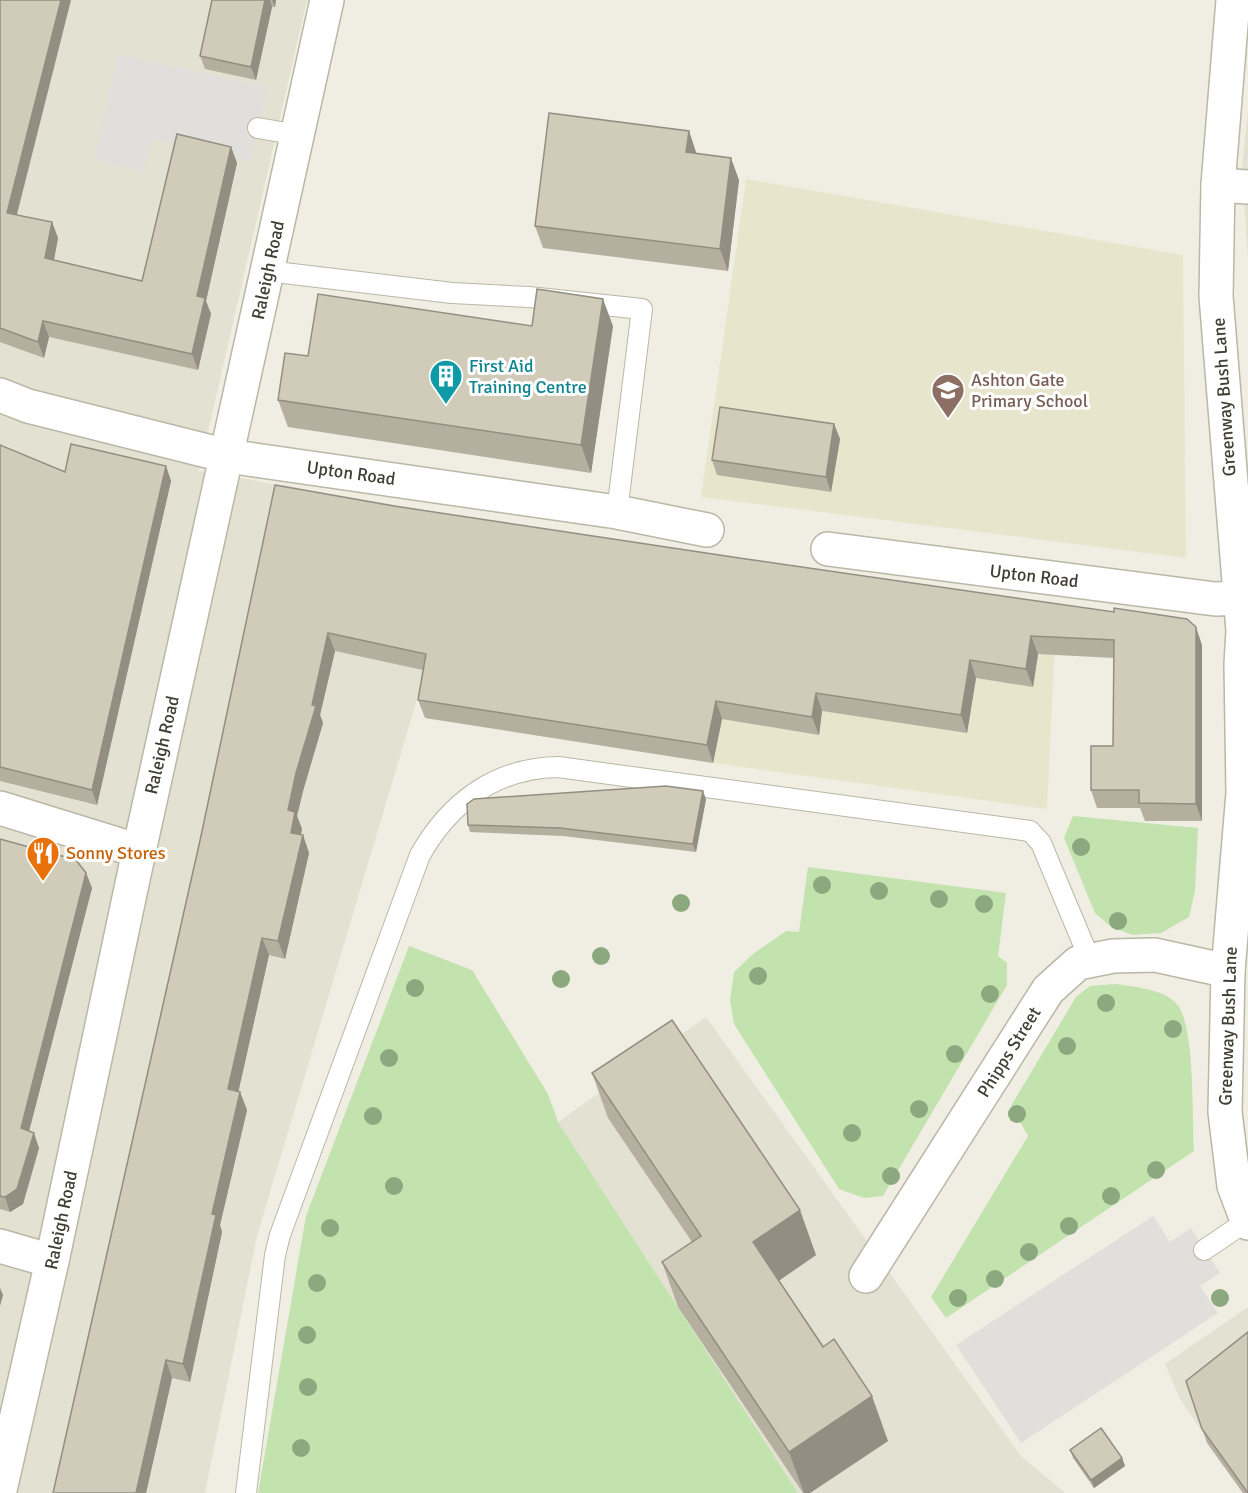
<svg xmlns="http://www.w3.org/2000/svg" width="1248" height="1493" font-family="Signika,sans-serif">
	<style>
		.residential { fill: #e3e1d1 }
		.education { fill: #e8e5cd }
		.green { fill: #c2e2ae }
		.parking { fill: #e1dfdb }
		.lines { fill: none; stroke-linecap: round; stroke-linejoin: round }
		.service-casing { stroke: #bab7a6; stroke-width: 22 }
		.minor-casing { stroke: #bab7a6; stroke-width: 36 }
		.service { stroke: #fff; stroke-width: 20 }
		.minor { stroke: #fff; stroke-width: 33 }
		.tree { fill: #8ca87e }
		.wall { fill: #b4af9f }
		.shaded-wall { fill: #928e82 }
		.building { fill: #d1cbb9; stroke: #928e82; stroke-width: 1.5 }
		.labels { text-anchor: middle; stroke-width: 6; stroke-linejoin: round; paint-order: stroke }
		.street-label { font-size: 18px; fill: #413e34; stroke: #fff }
		.culture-label { font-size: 18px; fill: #0d838f; stroke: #fff; text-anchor: start }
		.education-label { font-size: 18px; fill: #785e54; stroke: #fff; text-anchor: start }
		.food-label { font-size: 18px; fill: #c56008; stroke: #fff; text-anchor: start }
	</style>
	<rect width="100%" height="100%" fill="#f0eee3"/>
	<g class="residential">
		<polygon points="0,0 307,0 199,471 471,518 257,1236 205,1493 0,1493"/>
		<polygon points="1248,110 1248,260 1242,167"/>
		<polygon points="706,1017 1021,1456 1065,1493 798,1493 558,1122"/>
		<polygon points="1248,1307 1248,1493 1244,1493 1180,1399 1165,1364"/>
	</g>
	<g class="education">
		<polygon points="746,179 1183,255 1186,558 701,497"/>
		<polygon points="442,606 1056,621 1047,809 713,763 425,718"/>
	</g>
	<g class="green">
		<polygon points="1073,816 1198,828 1195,891 1189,917 1161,933 1133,935 1111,927 1095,913 1064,838"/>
		<polygon points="808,867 1006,893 998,956 1007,963 1007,985 883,1196 864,1198 839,1189 734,1024 730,1001 734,972 753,954 786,931 799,932"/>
		<polygon points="409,946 472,970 548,1094 558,1122 798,1493 258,1493 306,1216"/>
		<path d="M 1115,984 C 1134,987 1168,989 1179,1007 C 1195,1032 1192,1119 1194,1151 L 946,1318 L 931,1297 L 1028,1136 L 1011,1106 L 1076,997 L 1090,986 Z"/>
	</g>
	<g class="parking">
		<polygon points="118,54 267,87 251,162 152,139 144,172 94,160"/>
		<polygon points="1153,1216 1170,1242 1191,1228 1220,1273 1200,1286 1218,1313 1021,1443 956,1345"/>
	</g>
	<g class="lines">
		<defs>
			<g id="service">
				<polyline points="258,128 298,135"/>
				<polyline points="267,271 452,293 529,297 642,309 617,512"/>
				<polyline points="1204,1250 1247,1221"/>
				<path d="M 246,1493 L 275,1255 L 280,1235 L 420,855 C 450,802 496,768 558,767 L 1030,831 L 1041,843 L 1090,960"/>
			</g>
			<g id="minor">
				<polyline points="1233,0 1218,185 1216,296 1243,631 1241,664 1243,793 1228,971 1225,1112 1234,1186 1248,1223"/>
				<polyline points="1218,185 1248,187"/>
				<polyline points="0,395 28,406 227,456 617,512 707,530"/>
				<polyline points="828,549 1215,599 1248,598"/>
				<polyline points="0,808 139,851"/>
				<polyline points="0,1246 52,1261"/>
				<polyline points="866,1276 1048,990 1078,963 1113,956 1155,955 1228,971"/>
				<polyline points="0,1490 52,1261 139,851 327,0"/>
			</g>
		</defs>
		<use href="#service" class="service-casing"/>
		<use href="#minor" class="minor-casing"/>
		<use href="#service" class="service"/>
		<use href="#minor" class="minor"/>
	</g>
	<g class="tree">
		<circle cx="1081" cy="847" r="9"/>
		<circle cx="822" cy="885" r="9"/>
		<circle cx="879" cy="891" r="9"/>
		<circle cx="939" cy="899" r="9"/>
		<circle cx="681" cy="903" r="9"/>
		<circle cx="984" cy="904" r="9"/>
		<circle cx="1118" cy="921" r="9"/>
		<circle cx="601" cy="956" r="9"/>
		<circle cx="758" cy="976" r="9"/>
		<circle cx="561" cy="979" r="9"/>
		<circle cx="415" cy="988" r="9"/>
		<circle cx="990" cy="994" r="9"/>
		<circle cx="1106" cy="1003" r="9"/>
		<circle cx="1173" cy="1029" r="9"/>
		<circle cx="1067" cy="1046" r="9"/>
		<circle cx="955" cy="1054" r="9"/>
		<circle cx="389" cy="1058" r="9"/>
		<circle cx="919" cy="1109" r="9"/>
		<circle cx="1017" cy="1114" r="9"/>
		<circle cx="373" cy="1116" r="9"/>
		<circle cx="852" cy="1133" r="9"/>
		<circle cx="1156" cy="1170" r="9"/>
		<circle cx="891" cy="1176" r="9"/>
		<circle cx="394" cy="1186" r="9"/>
		<circle cx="1111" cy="1196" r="9"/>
		<circle cx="1069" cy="1226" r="9"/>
		<circle cx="330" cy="1228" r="9"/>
		<circle cx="1029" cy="1252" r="9"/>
		<circle cx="995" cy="1279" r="9"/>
		<circle cx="317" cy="1283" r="9"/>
		<circle cx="958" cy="1298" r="9"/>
		<circle cx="1220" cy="1298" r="9"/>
		<circle cx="307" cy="1335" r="9"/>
		<circle cx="308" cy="1387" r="9"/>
		<circle cx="301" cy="1448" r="9"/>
	</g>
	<g class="wall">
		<polygon points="0,0 17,215 52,222 58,238 54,260 142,281 231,147 237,163 206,301 211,314 198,370 49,337 44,358 0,342"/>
		<polygon points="212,0 276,0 275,7 272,7 256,80 205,69 200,56"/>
		<polygon points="689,131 696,154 739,180 728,271 543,248 535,226"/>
		<polygon points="532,326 613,326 591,473 288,427 278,400 308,356"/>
		<polygon points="834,424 840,439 831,492 717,475 712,460"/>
		<polygon points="0,445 65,472 166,466 171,481 97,805 0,781"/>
		<polygon points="394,506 1202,645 1202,821 1145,821 1140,808 1097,808 1091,790 1113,746 1114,658 1038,654 1033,687 976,678 967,733 822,711 819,735 722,719 713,763 425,718 418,700 423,670 335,651 320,715 323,723 303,791 297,816 302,829 301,835 303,835 309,853 285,959 269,955 238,1092 240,1092 247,1110 220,1225 222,1232 190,1382 172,1378 146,1493 53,1493 201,836"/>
		<polygon points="706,799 696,852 563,836 470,832 468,825"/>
		<polygon points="0,839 86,873 92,888 29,1131 39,1148 23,1204 10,1212 0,1209"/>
		<polygon points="592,1073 816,1255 779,1280 888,1441 810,1493 803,1493 678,1307 662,1262 692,1242 608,1118"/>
		<polygon points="1186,1381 1248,1493 1243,1493 1207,1443"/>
		<polygon points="1070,1450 1122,1458 1125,1466 1094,1488 1073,1458"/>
	</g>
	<g class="shaded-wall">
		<polygon points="61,0 71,0 13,230 7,213"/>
		<polygon points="265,0 270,0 272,7 256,80 251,67"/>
		<polygon points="272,0 276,0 275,7"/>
		<polygon points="689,131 696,152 694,174 686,152"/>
		<polygon points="231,147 237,163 206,301 211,314 198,370 192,354 197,296"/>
		<polygon points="731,158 739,180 728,271 720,249"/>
		<polygon points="52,222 58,238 51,275 45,258"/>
		<polygon points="603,299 613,326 591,473 581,445"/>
		<polygon points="43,321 49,337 44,358 38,342"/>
		<polygon points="834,424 840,439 831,492 826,477"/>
		<polygon points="166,466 171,481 97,805 92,790"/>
		<polygon points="1196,627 1202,645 1202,821 1196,804"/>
		<polygon points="328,633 335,651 320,715 323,723 303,791 297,816 302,829 297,850 291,833 288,810"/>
		<polygon points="1031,636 1038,654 1033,687 1026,669"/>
		<polygon points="970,660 976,678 967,733 961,715"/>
		<polygon points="816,693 822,711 819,735 812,717"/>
		<polygon points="716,701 722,719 713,763 707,745"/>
		<polygon points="703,791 706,799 696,852 693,844"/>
		<polygon points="303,835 309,853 285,959 278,941"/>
		<polygon points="86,873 92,888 26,1143 21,1128"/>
		<polygon points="262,938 269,955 235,1107 228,1089"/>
		<polygon points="240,1092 247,1110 220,1225 222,1232 190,1382 183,1364 212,1214"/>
		<polygon points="34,1133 39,1148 23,1204 10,1212 5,1197"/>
		<polygon points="800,1210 816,1255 770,1287 753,1242"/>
		<polygon points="0,1288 3,1295 0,1306"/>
		<polygon points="166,1360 172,1378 146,1493 136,1493"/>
		<polygon points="872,1396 888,1441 810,1493 804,1493 789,1452"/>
		<polygon points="1122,1458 1125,1466 1094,1488 1091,1480"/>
	</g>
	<g class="building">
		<polygon points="0,0 61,0 7,213 52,222 45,258 142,281 177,134 231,147 197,296 205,298 192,354 43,321 38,342 0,328"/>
		<polygon points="212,0 265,0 251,67 200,56"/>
		<polygon points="549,113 689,131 686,152 731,158 720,249 535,226"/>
		<polygon points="537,289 603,299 581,445 278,400 285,353 308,356 318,294 532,326"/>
		<polygon points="720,407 834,424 826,477 712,460"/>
		<polygon points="71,444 166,466 92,790 0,767 0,445 65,472"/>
		<polygon points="275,485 394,506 746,559 1114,612 1114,608 1187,619 1196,627 1196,804 1139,803 1139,790 1091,790 1091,746 1113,746 1114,640 1031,636 1026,669 970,660 961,715 816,693 812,717 716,701 707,745 418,700 426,654 328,633 312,705 316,706 296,773 288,810 295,812 291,833 303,835 278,941 262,938 228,1089 240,1092 212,1214 216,1215 183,1364 166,1360 136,1493 53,1493 201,836"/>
		<polygon points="666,786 703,791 693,844 560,828 468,825 467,804 474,799"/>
		<polygon points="0,839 76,860 86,873 21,1128 34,1133 17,1189 5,1197 0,1196"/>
		<polygon points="672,1020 800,1210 753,1242 823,1347 834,1339 872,1396 789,1452 662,1262 701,1236 592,1073"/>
		<polygon points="1248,1332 1248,1493 1202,1429 1186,1381"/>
		<polygon points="1101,1428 1122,1458 1091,1480 1070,1450"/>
	</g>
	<defs>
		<symbol id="building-pin" viewBox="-11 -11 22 30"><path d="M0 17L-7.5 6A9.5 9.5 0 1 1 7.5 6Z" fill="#0f9aa8" stroke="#fff"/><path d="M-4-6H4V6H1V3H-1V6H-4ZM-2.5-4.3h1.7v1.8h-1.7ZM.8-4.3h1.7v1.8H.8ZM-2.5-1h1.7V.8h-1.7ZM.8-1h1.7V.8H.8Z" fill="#fff"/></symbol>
		<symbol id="school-pin" viewBox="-11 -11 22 30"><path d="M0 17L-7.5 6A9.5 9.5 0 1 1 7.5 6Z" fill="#8d6e63" stroke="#fff"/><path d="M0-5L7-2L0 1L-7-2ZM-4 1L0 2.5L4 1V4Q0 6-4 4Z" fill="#fff"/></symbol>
		<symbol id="restaurant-pin" viewBox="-11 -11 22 30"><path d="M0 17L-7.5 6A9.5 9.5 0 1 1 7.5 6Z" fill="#e8710a" stroke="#fff"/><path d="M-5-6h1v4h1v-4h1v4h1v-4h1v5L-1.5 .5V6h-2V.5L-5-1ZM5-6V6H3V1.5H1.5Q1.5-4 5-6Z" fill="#fff"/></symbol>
	</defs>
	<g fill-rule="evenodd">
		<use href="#building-pin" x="427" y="357" width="38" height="52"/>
		<use href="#school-pin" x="929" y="371" width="38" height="52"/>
		<use href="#restaurant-pin" x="24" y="834" width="38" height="52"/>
	</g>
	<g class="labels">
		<g class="street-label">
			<text transform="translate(268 270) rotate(-78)" y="6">Raleigh Road</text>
			<text transform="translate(1224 397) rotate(-94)" y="6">Greenway Bush Lane</text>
			<text transform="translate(351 473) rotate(8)" y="6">Upton Road</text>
			<text transform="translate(1034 576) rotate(7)" y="6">Upton Road</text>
			<text transform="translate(162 745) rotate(-77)" y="6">Raleigh Road</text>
			<text transform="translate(1228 1026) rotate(-88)" y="6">Greenway Bush Lane</text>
			<text transform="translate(1009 1052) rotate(-58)" y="6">Phipps Street</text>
			<text transform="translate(61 1220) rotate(-78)" y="6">Raleigh Road</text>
		</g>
		<g class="culture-label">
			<text x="469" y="372">First Aid<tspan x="469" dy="21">Training Centre</tspan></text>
		</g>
		<g class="education-label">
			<text x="971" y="386">Ashton Gate<tspan x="971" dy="21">Primary School</tspan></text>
		</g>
		<g class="food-label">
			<text x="66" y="859">Sonny Stores</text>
		</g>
	</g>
</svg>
